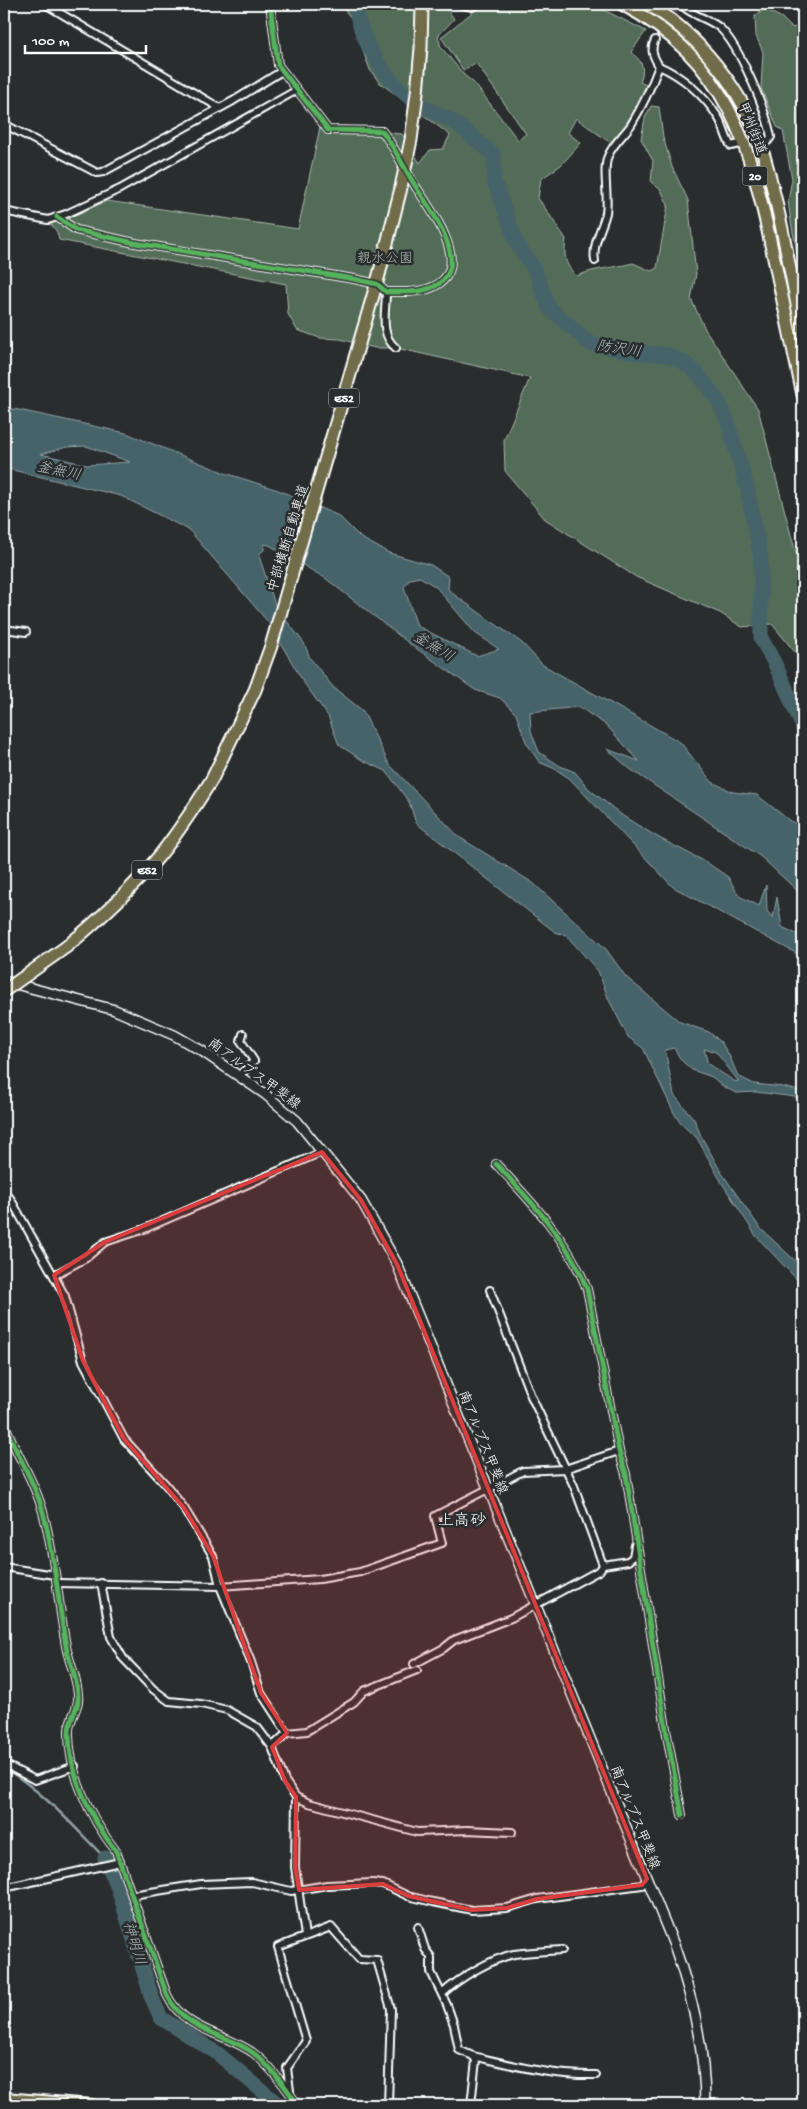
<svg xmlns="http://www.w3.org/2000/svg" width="807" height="2109" font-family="'Gochi Hand','Klee One',sans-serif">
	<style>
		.green { fill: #536c59; stroke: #a9b6ac }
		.water { fill: #46636b; stroke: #90a1a6; fill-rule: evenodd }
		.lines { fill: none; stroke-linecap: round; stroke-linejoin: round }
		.stream { stroke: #90a1a6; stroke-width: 2.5 }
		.river { stroke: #46636b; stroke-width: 15 }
		.street-tunnel { stroke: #3f4243; stroke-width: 6; stroke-dasharray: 6 3; stroke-linecap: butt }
		.street-casing { stroke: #fff; stroke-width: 10 }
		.secondary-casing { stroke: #fff; stroke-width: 12 }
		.primary-casing { stroke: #fff; stroke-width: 14 }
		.highway-casing { stroke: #fff; stroke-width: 15 }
		.street { stroke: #2a2d2e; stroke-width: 6 }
		.secondary { stroke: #2a2d2e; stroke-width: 9 }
		.primary { stroke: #716d4b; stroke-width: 10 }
		.highway { stroke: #716d4b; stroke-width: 11 }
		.highway-bridge-casing { stroke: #fff; stroke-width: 15; stroke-linecap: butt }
		.highway-bridge { stroke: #716d4b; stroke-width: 11 }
		.cycleway-casing { stroke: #2a2d2e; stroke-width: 8 }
		.cycleway { stroke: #56b35d; stroke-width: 5 }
		.marked { fill: #da3e3e; fill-opacity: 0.2; stroke: #da3e3e; stroke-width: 4; stroke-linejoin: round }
		.labels { text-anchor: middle; stroke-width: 5; stroke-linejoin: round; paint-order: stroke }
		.shield { fill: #2a2d2e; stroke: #bfc0c0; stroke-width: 1 }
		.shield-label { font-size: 12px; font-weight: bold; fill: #fff }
		.street-label { font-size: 14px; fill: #fff; stroke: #2a2d2e }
		.park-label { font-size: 14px; fill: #a9b6ac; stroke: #2a2d2e }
		.water-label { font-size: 15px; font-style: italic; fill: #acb9bc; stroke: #2a2d2e }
		.quarter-label { font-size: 16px; fill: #fff; stroke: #2a2d2e }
	</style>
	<rect width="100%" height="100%" fill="#2a2d2e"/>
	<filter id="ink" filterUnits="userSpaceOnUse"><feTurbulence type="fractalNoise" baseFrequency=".02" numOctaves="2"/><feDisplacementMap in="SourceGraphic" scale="10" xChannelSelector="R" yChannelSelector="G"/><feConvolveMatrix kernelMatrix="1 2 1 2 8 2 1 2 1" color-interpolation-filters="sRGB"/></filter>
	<g filter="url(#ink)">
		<g class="green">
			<path d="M 340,4 L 444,4 L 454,19 L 438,36 L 441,47 L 464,75 L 474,83 L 518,140 L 526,134 L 476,63 L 463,70 L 441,37 L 483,4 L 592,4 L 646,31 L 631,52 C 643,62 645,68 640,82 L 646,85 L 631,116 L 612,144 L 576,118 L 568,133 L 581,143 L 561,165 L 541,179 L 538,198 L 566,239 C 564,255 564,265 577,276 C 595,268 614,268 633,263 L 651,271 L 657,268 L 668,205 L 661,190 L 651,182 L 653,161 L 641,139 L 645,118 L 651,106 L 659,107 L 663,137 L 672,167 L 688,200 L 696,274 L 691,299 L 705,329 L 758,409 L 792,539 L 803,574 L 803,662 L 772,624 L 742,627 L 720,613 L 636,577 L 545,519 L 505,471 L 504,440 L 530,378 L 396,348 L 375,348 L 340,339 L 320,338 L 297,330 L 288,314 L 286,284 L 59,240 L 57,232 L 48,220 L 63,220 L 107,201 L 298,229 L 320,127 L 402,134 L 420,163 L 430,150 L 443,149 L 450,135 L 379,82 L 370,70 L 351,18 Z"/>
			<polygon points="765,9 782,18 791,27 803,29 803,270 797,253 791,222 788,201 792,179 783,131 777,127 761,88 763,52 756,36 755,16"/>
		</g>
		<path class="water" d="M 4,408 L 19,410 L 126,433 L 225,473 L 278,490 L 339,516 L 361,538 L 389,553 L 431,565 L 449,577 L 448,589 L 456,596 L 522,643 L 543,665 L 680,742 L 712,782 L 733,792 L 757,795 L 790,821 L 803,827 L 803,896 L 761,857 L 630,769 L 607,749 L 639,761 L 606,725 L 579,707 L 530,712 L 531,731 L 539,752 L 560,766 L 575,772 L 589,789 L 623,816 L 659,838 L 706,862 L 728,877 L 739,896 L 759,906 L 766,885 L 767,911 L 773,918 L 777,897 L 782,927 L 803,937 L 803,957 L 673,887 L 569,778 L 555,769 L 539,762 L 526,742 L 516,714 L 500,698 L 475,690 L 410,644 L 325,578 L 269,545 L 264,544 L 264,550 L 260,553 L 260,559 L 276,607 L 304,643 L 310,658 L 333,687 L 363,711 L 389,764 L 459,837 L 533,883 L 606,949 L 626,977 L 680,1022 L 709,1032 L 721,1042 L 730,1057 L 738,1076 L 754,1084 L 783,1087 L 803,1092 L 803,1098 L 756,1092 L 736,1093 L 724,1087 L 712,1077 L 692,1070 L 681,1060 L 674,1048 L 665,1050 L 674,1095 L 694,1119 L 701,1136 L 721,1172 L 760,1228 L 803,1268 L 803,1286 L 756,1236 L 722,1183 L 697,1138 L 681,1124 L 674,1113 L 643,1048 L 628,1037 L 609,1000 L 598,971 L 566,935 L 555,932 L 416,823 L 409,802 L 386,771 L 362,760 L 339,745 L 328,716 L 304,683 L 268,622 L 189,530 L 121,496 L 4,468 ZM 86,446 L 130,462 L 87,465 L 41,454 L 67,447 ZM 420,577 L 436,587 L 475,633 L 499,649 L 477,656 L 417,626 L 404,587 L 410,579 ZM 704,1049 L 716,1052 L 739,1082 L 734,1081 L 708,1064 Z"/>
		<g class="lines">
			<path class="stream" d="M 4,1768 C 43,1791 73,1826 105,1858"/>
			<g class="river">
				<path d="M 355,4 C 360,42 387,85 421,105 C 432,112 444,116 455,123 C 469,132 481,145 494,155 L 494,181 L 517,244 L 535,270 L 549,308 L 591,344 L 633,352 L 667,355 L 685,363 L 698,374 L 719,402 L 727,420 L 747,487 L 761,559 L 761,638 L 775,664 L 803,727"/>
				<polyline points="105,1858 118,1888 152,1998 161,2018 217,2053 279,2105"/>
			</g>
			<polyline class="street-tunnel" points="669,21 678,9"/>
			<defs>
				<g id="street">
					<polyline points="45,4 218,107"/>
					<polyline points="459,4 472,7 477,4"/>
					<path d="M 680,4 C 692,16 708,18 720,28 C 740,47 766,110 771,137 L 768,141 L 760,145"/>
					<path d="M 655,40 C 650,50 653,56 659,66"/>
					<polyline points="4,124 97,173 103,172 233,101 282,71"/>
					<polyline points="4,211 48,220 66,214 120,189 297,90"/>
					<path d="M 57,217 L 76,230 L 135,243 L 354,279 L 377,284 L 386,292 C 398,292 412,293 424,290 C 479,276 435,216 418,190 C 405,171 396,149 382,131 L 328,130 L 278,65 L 270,4"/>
					<path d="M 595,261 C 592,244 602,229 606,213 C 609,195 602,170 608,156 C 613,144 624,135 631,125 C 642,107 652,85 659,66 C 682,76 704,95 718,117 C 724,126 725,137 731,146 L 745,143"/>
					<path d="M 386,292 C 386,311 379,335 396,348"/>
					<polyline points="4,629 26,632"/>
					<polyline points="239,1076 254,1061 241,1041 243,1034"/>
					<path d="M 496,1164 C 531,1201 569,1241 587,1289 L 619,1451 L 626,1474 L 667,1735 L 682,1815"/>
					<polyline points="4,1195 10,1198 65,1296 83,1361 124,1439 167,1486 184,1508 213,1556 220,1586 251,1662 261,1693 287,1733"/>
					<polyline points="54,1275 86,1258 105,1242 142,1230 322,1152"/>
					<path d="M 4,1422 C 15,1453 35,1481 43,1512 C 55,1556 58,1602 66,1646 C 69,1662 77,1678 78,1694 C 80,1708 70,1716 69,1730 C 68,1772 90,1818 116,1851 L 167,1995 C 185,2031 222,2032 252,2052 C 266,2062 289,2090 297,2105"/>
					<polyline points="603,1565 628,1561 633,1557 635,1545"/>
					<polyline points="4,1567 55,1575"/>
					<polyline points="57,1583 220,1586 320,1579 360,1572 442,1543 435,1516 523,1471 565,1469 619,1451"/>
					<polyline points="101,1583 111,1637 123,1658 153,1689 169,1701 201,1704 227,1710 257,1727 272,1747"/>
					<polyline points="414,1664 444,1648 454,1640 511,1618 600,1570 603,1565 574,1486 531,1396 490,1290"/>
					<polyline points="4,1764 35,1780 75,1766"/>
					<polyline points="296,1797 309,1803 417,1832 467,1830 512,1832"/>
					<polyline points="4,1888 120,1862"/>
					<polyline points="132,1895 201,1884 252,1882 291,1891 327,1885 372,1883 383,1884 408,1896 433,1902 472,1910 507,1908 537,1899 642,1885 647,1879"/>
					<polyline points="418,1927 425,1949 431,1957 431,1972 447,2005 454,2025 459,2050 473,2056 476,2060 471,2105"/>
					<polyline points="305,1936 295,1867 296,1797 285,1781 272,1747 287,1733 307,1731 354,1702 364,1691 417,1670"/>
					<path d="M 442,1994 C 459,1978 491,1959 514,1954 C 530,1952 546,1951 562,1950"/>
					<path d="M 473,2056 C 516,2066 553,2076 596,2075"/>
					<polyline points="290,2091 287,2068 306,2041 278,1947 331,1927 359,1959 377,1960 391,2009 388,2105"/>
				</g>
				<path id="secondary" d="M 4,981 L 115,1010 L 174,1035 L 202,1051 L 265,1094 L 297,1121 L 361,1200 L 397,1264 L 674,1945 C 693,1998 705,2049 705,2105"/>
				<polyline id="primary" points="4,2098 92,2105"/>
				<g id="highway">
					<path d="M 622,4 C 728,60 750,145 773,254 C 783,301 793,348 803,395"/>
					<path d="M 647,4 C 697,32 744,92 761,146 C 780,207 790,272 803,335"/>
					<path d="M 66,947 C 100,919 132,889 160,855 C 179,831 196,805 212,779"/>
				</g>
			</defs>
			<use href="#street" class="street-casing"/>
			<use href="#secondary" class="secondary-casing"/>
			<use href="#primary" class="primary-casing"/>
			<use href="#highway" class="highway-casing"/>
			<use href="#street" class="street"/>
			<use href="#secondary" class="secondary"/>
			<use href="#primary" class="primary"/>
			<use href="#highway" class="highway"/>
			<defs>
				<g id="highway-bridge">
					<polyline points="212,779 255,690 271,646 379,275 400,192 411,140 417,93 421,48 422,4"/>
					<polyline points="4,991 66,947"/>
				</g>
			</defs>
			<use href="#highway-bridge" class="highway-bridge-casing"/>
			<use href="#highway-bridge" class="highway-bridge"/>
			<defs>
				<g id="cycleway">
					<path d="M 57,217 L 76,230 L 135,243 L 354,279 L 377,284 L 386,292 C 398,292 412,293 424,290 C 479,276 435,216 418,190 C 405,171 396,149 382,131 L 328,130 L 278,65 L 270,4"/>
					<path d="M 496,1164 C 531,1201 569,1241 587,1289 L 619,1451 L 626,1474 L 667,1735 L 682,1815"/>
					<path d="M 4,1422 C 15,1453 35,1481 43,1512 C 55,1556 58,1602 66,1646 C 69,1662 77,1678 78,1694 C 80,1708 70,1716 69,1730 C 68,1772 90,1818 116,1851 L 167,1995 C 185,2031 222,2032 252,2052 C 266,2062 289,2090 297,2105"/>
				</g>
			</defs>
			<use href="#cycleway" class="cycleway-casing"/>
			<use href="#cycleway" class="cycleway"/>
		</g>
	</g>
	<path class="marked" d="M 322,1152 L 361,1200 L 397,1264 L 647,1879 L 642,1885 L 537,1899 L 507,1908 L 472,1910 L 408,1896 L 383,1884 L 299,1890 L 295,1867 L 296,1797 L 285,1781 L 272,1747 L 287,1733 L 261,1693 L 213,1556 L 184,1508 L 124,1439 L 83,1361 L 54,1275 L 105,1242 Z"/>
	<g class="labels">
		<g class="shield">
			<rect x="742.5" y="166.5" width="25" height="19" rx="4"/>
			<rect x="329" y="388.5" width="30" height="19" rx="4"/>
			<rect x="132" y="860.5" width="30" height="19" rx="4"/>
		</g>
		<g class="shield-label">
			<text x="755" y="180">20</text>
			<text x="344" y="402">E52</text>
			<text x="147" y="874">E52</text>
		</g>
		<g class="street-label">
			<text transform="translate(753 128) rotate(68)" y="5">甲州街道</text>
			<text transform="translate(287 538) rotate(-73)" y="5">中部横断自動車道</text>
			<text transform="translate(255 1073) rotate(36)" y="5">南アルプス甲斐線</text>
			<text transform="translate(484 1442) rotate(68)" y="5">南アルプス甲斐線</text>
			<text transform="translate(636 1817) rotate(68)" y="5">南アルプス甲斐線</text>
		</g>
		<g class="park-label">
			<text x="385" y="262">親水公園</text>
		</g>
		<g class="water-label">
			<text transform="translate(619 348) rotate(9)" y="5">防沢川</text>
			<text transform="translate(59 470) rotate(12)" y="5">釜無川</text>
			<text transform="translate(434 646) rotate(31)" y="5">釜無川</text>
			<text transform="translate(135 1943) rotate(73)" y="5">神明川</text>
		</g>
		<g class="quarter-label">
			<text x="462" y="1525">上高砂</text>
		</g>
	</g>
	<rect width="807" height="2109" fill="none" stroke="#2a2d2e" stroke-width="20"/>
	<rect x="10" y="10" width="787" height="2089" fill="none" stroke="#fff" stroke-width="2" filter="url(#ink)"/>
	<path d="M25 45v8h121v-8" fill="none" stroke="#ffffff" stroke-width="2.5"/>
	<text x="32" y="45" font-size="15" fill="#ffffff" stroke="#2a2d2e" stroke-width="4" paint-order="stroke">100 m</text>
</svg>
